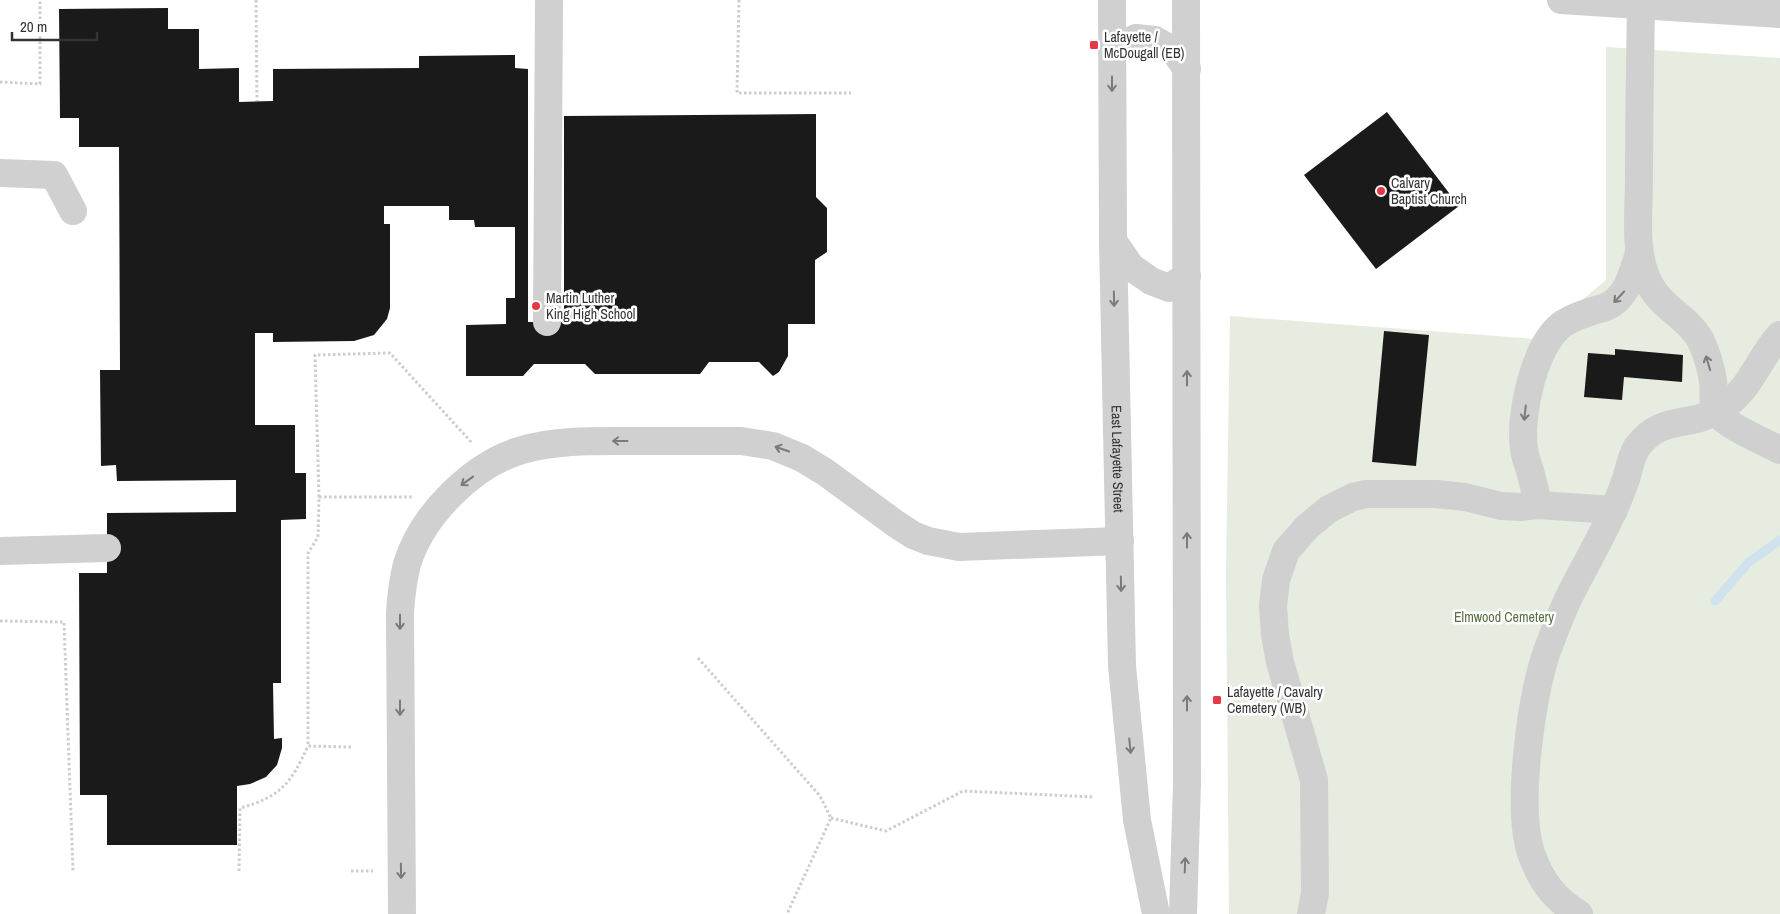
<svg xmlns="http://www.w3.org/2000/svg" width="1780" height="914" font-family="'Archivo Narrow',sans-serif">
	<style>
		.green { fill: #e6ecdf }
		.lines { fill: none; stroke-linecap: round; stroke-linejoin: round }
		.stream { stroke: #cfe2ee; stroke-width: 9 }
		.building { fill: #1a1a1a }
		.path { stroke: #cdcdcd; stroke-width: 3; stroke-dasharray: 2.5 2.5; stroke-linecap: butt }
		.minor { stroke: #d0d0d0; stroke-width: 28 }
		.oneway { stroke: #7a7a7a }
		.poi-dot { fill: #e63946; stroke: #fff; stroke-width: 2 }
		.labels { text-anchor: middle; stroke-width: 5; stroke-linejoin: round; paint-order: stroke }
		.poi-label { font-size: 14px; fill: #333; stroke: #fff; text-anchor: start }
		.street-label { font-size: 14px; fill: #333; stroke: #fff }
		.park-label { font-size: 14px; fill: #56703f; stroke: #fff }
	</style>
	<rect width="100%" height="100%" fill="#fff"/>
	<polygon class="green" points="1606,47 1780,58 1780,914 1229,914 1226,572 1230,316 1535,339 1606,280"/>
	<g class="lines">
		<polyline class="stream" points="1715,601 1749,562 1780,540"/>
	</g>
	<g class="building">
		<polygon points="168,8 168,29 199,29 199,69 239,68 239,102 273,101 273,69 419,68 419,56 515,55 515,68 528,69 528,322 564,322 564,116 816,114 816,197 827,208 827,252 815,260 815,324 788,324 788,356 779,372 773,376 759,362 709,362 700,374 595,374 585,364 534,364 523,376 466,376 466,325 506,324 506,298 515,298 515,227 475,227 474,220 449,220 449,206 384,206 384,224 390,224 390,308 387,319 374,335 354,341 273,342 273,333 255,333 255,425 295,425 295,473 306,473 306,519 281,520 281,683 273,683 274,739 282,738 282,748 277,765 266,777 250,784 237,786 237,845 107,845 107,795 80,795 79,573 107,573 107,513 236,512 236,480 117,481 116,465 101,466 100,370 120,370 119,147 79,147 79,118 60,118 59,9"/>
		<polygon points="1387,112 1459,206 1376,269 1304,175"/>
		<polygon points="1384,331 1429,335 1416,466 1372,462"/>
		<polygon points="1615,349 1683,355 1682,382 1624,377 1622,400 1584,397 1588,353 1615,355"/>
	</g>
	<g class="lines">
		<g class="path">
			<polyline points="256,0 257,101"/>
			<polyline points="739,0 737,93 851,93"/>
			<polyline points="0,82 40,84 40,0"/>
			<polyline points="319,497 315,355 390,353 472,443"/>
			<polyline points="0,621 64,622 73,871"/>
			<polyline points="698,658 820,796 831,818 787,914"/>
			<polyline points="351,747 308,746 308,553 318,537 319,497 412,497"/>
			<polyline points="831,818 886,831 963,791 1094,797"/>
			<path d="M 239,871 L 240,808 C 281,797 291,783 308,746"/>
			<polyline points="351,871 373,871"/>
		</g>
		<g class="minor">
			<path id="s1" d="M 1112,0 L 1113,241 L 1122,666 L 1137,820 L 1156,914"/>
			<polyline points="1561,0 1780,14"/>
			<path d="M 1641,6 C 1640,64 1639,122 1639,180 C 1639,214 1633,254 1650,285 C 1662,308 1689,318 1701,341 C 1706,352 1711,368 1713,381 C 1715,390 1711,401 1716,411 C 1723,425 1765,442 1780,450"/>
			<polyline points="1112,49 1136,38 1155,40 1174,51 1187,69"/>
			<polyline points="0,173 54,175 73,211"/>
			<polyline points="1113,241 1131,267 1151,281 1169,288 1187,276"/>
			<polyline points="547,322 549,0"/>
			<path d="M 1538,505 C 1536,494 1533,482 1530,471 C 1528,464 1525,457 1524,449 C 1519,416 1534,343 1564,323 C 1577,315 1589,312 1603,308 C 1627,300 1632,274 1639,253"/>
			<polyline points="0,551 107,548"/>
			<path d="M 402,914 L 400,613 C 401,596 403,580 407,564 C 422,515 473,464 522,450 C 558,440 594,441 631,441 C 668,441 705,441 741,441 L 773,446 L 802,458 L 825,472 L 896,524 L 913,535 L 928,541 L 959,547 L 1120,541"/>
			<polyline points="1183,914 1187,783 1186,0"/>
			<polyline points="1311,914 1315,893 1314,780 1280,662 1275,635 1273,606 1276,580 1286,551 1307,527 1329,509 1353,497 1366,494 1436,494 1465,497 1501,506 1521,507 1538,505 1614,510"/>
			<path d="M 1579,914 C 1554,899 1541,881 1531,853 C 1516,807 1531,697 1547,651 C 1554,633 1561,613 1570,595 C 1584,567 1600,540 1613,511 C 1618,501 1622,490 1626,479 C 1629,469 1631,457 1637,447 C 1654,424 1672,424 1697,419 C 1708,416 1721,409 1730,402 C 1752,384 1761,355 1780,335"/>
		</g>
	</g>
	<defs><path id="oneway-shaft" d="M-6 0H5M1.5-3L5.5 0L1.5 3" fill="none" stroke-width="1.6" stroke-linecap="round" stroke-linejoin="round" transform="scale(1.25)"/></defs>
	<g class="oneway">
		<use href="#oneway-shaft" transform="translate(1112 84) rotate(90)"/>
		<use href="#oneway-shaft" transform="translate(1619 297) rotate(133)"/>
		<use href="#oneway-shaft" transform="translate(1114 299) rotate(89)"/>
		<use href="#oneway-shaft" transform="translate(1708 363) rotate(-107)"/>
		<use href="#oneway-shaft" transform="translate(1187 378) rotate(-90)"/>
		<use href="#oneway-shaft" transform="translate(1525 413) rotate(96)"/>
		<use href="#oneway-shaft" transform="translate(620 441) rotate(-180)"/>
		<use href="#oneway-shaft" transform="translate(782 449) rotate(-161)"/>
		<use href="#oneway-shaft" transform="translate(467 481) rotate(144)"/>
		<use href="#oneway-shaft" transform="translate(1187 540) rotate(-90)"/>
		<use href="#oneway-shaft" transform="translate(1121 584) rotate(89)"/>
		<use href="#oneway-shaft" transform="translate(400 622) rotate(90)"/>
		<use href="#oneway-shaft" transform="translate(1187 703) rotate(-90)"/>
		<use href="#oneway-shaft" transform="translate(400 708) rotate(90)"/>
		<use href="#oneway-shaft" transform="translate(1130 746) rotate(84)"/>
		<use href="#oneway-shaft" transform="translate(1185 865) rotate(-88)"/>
		<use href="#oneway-shaft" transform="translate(401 871) rotate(89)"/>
	</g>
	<g class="poi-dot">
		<rect x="1089" y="40" width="10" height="10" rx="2.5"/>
		<circle cx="1381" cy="191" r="5"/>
		<circle cx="536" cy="306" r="5"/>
		<rect x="1212" y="695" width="10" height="10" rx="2.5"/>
	</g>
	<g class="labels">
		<g class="poi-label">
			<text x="1104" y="42">Lafayette /<tspan x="1104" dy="16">McDougall (EB)</tspan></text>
			<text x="1391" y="188">Calvary<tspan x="1391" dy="16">Baptist Church</tspan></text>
			<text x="546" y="303">Martin Luther<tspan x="546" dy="16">King High School</tspan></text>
			<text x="1227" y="697">Lafayette / Cavalry<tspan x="1227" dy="16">Cemetery (WB)</tspan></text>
		</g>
		<g class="street-label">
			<text dy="5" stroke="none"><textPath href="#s1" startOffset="459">East Lafayette Street</textPath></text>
		</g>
		<g class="park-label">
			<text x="1504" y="622">Elmwood Cemetery</text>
		</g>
	</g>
	<path d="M12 32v8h85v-8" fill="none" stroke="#333333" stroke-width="2.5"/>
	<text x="20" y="32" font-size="15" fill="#333333" stroke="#ffffff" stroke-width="4" paint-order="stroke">20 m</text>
</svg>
